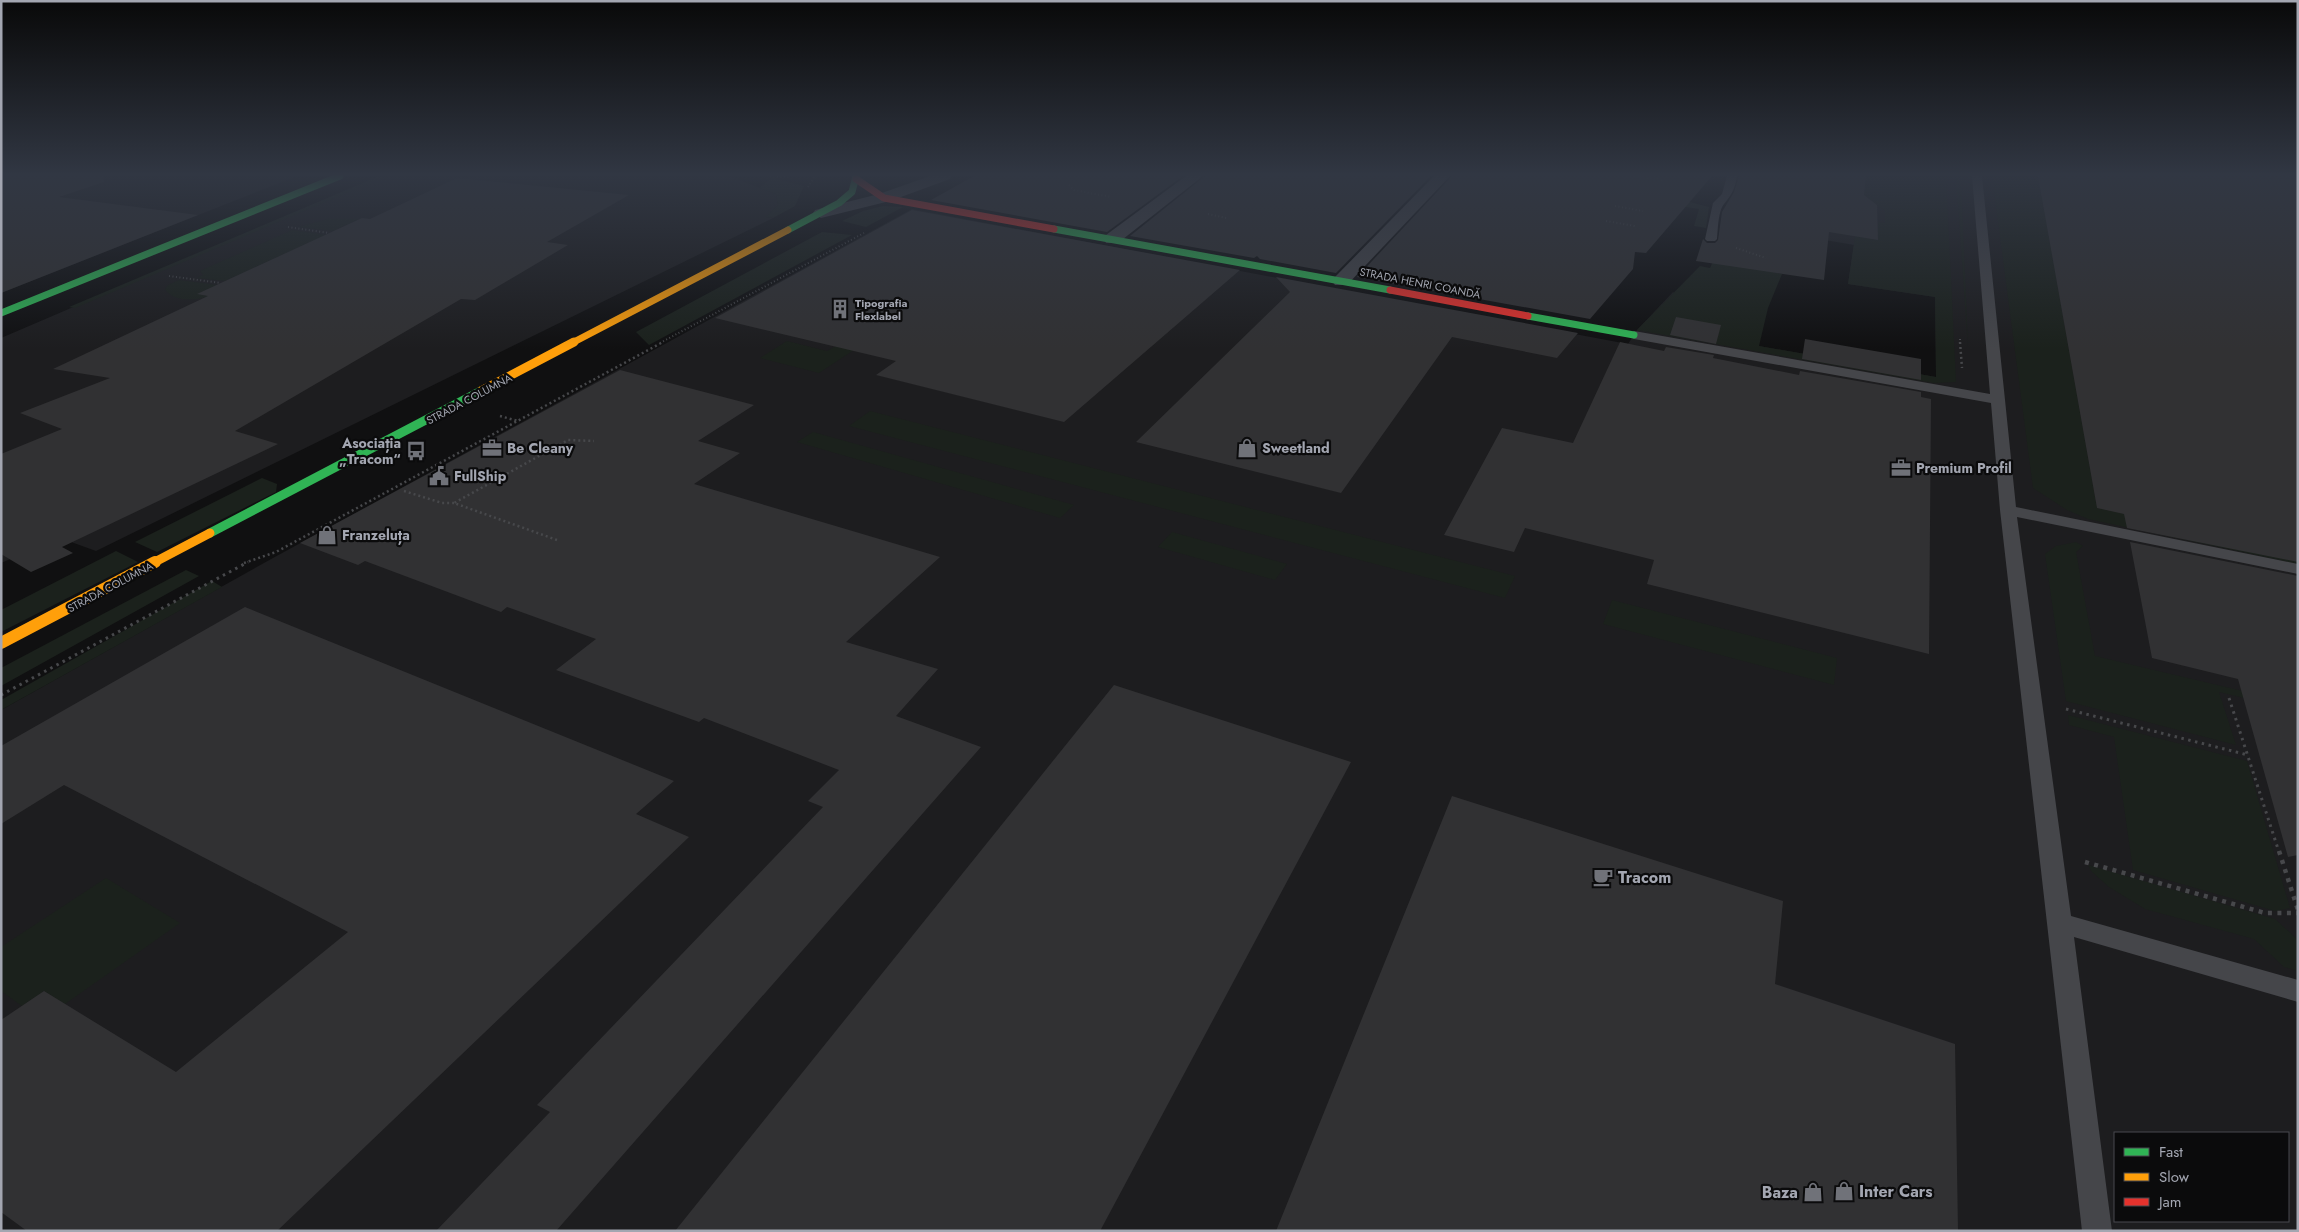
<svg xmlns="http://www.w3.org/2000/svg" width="2299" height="1232" font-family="Jost,sans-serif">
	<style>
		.built { fill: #1d1d1f; fill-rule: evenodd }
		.green { fill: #1b211c }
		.building { fill: #313133 }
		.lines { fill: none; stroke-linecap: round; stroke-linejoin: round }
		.path-far3 { stroke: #47484b; stroke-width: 2; stroke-dasharray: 1 2.5; stroke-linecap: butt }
		.path-far2 { stroke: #47484b; stroke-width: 2.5; stroke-dasharray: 2 3; stroke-linecap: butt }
		.path-far1 { stroke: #47484b; stroke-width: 3; stroke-dasharray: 2.5 4.5; stroke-linecap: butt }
		.path { stroke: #47484b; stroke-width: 4.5; stroke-dasharray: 4 5.5; stroke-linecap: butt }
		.lane { fill: #45464a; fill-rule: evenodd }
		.street { fill: #45464a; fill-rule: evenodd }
		.fast-far1 { stroke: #30b455; stroke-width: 7 }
		.fast { stroke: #30b455; stroke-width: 9 }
		.slow-far2 { stroke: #ff9f0a; stroke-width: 7 }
		.slow-far1 { stroke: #ff9f0a; stroke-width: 9 }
		.slow { stroke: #ff9f0a; stroke-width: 12 }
		.jam { stroke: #e5322d; stroke-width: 7 }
		.labels { text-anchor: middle; stroke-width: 4.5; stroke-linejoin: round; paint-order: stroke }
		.far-street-label { font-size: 11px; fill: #a3a6b1; stroke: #0b0b0c }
		.far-poi-label { font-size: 11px; font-weight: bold; fill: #a3a6b1; stroke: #0b0b0c; text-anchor: start }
		.poi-label { font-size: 14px; font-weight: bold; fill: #a3a6b1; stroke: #0b0b0c; text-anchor: start }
		.near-poi-label { font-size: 16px; font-weight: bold; fill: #a3a6b1; stroke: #0b0b0c; text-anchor: start }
	</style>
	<rect width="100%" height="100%" fill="#101011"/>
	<g class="built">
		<polygon points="1,176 297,176 1,293"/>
		<polygon points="379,176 728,176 776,194 778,205 766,217 773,218 96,551 60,538 1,563 1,338"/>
		<path d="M 1830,176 L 2298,176 L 2298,1231 L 1,1231 L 1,710 L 273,558 L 912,209 L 1628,344 L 1637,330 L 1673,292 L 1759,346 L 1936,377 L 1935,297 L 1848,284 L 1854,245 L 1819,239 ZM 2115,1133 L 2288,1133 L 2288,1221 L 2115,1221 Z"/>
	</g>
	<g class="green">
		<polygon points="380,176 387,176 75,308 69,307"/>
		<polygon points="1866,176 1946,176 1956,382 1934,383 1637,330 1700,266 1710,268 1715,257 1782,274 1768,308 1759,346 1936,377 1935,297 1848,284 1855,236 1878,240 1878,222 1885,223 1885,211 1864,195"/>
		<polygon points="1956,176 1961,176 1968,348"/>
		<polygon points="1992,176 2038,176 2097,508 2298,550 2298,564 2088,519 2067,510 2033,488"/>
		<polygon points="772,178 804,186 795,206 773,218 765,217 778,205 776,194 759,188"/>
		<polygon points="1686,201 1709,207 1706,228 1694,226 1699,209 1673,205"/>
		<polygon points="883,206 903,207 866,227 842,221 863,211"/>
		<polygon points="328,219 359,219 333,231 298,227"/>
		<polygon points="292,230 326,235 225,281 197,278 203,275 200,271"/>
		<polygon points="822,232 852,235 649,345 636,332"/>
		<path d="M 179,280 L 217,285 L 198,294 L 209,296 C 197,301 172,302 165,289 L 168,285 Z"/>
		<polygon points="787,341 827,351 836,346 854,350 819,373 760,358"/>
		<polygon points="870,411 1515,576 1505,598 849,426"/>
		<polygon points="813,432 1074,505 1060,518 797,442"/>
		<polygon points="262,478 277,484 276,492 157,552 135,542"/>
		<polygon points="1172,532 1287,564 1275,580 1158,547"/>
		<polygon points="2076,542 2083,546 2076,552 2095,656 2298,704 2298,711 2219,692 2236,745 2066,701 2045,554 2056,546"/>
		<polygon points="116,551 138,562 1,632 1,610"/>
		<polygon points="186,570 199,576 1,686 1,668"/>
		<polygon points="212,581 222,587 1,710 1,700"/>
		<polygon points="1612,600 1837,658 1834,685 1603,624"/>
		<polygon points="2068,715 2247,761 2290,908 2275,911 2133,870 2114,737 2069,725"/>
		<polygon points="2088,865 2275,919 2298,940 2298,971 2284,967 2254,939 2145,909 2109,887 2092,872"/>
		<polygon points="106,878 180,923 65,1004 44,991 22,1006 1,991 1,947"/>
	</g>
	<g class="building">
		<polygon points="1,176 103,176 104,182 59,197 198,215 1,293"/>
		<polygon points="974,176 1183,176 1107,232 931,200"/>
		<polygon points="1205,176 1431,176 1336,273 1260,259 1257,256 1254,258 1130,236"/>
		<polygon points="1452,176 1712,176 1646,253 1635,252 1633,269 1590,319 1357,277"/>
		<polygon points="1739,176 1866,176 1864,195 1877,205 1878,240 1829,232 1824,280 1696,261 1703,239 1707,243 1715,243 1718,240 1722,212 1734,192"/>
		<polygon points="2038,176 2298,176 2298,562 2127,528 2124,514 2097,508"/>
		<polygon points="457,178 629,195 547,242 568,245 475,300 461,299 235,431 278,444 62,547 73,553 31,572 1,554 1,454 62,429 20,413 110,378 53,369 208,296 197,294 362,218 370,219"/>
		<polygon points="912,210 1240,270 1064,422 876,375 896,361 715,318"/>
		<polygon points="1276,277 1578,333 1557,358 1452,337 1341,493 1136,442 1290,292"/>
		<polygon points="1676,317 1721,325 1716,344 1670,335"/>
		<polygon points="1805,339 1921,359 1921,380 1802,359"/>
		<polygon points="1620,342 1664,351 1666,347 1714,355 1713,358 1799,375 1800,371 1921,392 1921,397 1931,399 1929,654 1647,584 1654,560 1525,528 1514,552 1444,535 1502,428 1573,443"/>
		<polygon points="620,370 754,405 698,441 740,453 694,484 940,557 846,642 938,669 896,716 981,747 556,1231 436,1231 550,1112 537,1105 823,807 808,801 839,770 704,718 699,722 556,670 596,639 507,607 501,612 365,561 358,565 300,543"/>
		<polygon points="2130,542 2298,576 2298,855 2288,857 2238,679 2152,658"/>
		<polygon points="245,607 674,781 636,814 689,837 277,1231 27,1231 1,1212 1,1020 44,991 176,1072 348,932 64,785 1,824 1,746"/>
		<polygon points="1114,685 1351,762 1100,1231 675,1231"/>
		<polygon points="1452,796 1783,901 1775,984 1955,1044 1958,1231 1276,1231"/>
	</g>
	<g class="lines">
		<g class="path-far3">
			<polyline points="763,176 788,177"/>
			<polyline points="1633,176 1662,180"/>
			<polyline points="1069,185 1074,190 1111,197"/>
			<polyline points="808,187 815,176"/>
			<polyline points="1615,206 1643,211"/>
			<polyline points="1208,214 1226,218"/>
			<polyline points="1606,221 1635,226"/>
			<polyline points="288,227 329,233"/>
			<polyline points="1736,248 1766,258"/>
			<polyline points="169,276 221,283"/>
			<polyline points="1960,339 1960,343"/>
			<polyline points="660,343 864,233"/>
		</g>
		<g class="path-far2">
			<polyline points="1960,342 1962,368"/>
			<polyline points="500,416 518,421"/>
			<polyline points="404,491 442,503 454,503"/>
			<polyline points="557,540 454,503 568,440 594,441"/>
			<polyline points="244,563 276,552 663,342"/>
		</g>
		<g class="path-far1">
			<polyline points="1,695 248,562"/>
			<polyline points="2229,698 2279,852"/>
			<polyline points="2066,709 2248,755"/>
		</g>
		<g class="path">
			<polyline points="2279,851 2298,910"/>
			<polyline points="2085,862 2265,913 2298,913"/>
		</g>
		<g class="lane">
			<path d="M 1727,176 L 1737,176 C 1735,189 1732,194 1724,204 C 1718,211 1718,230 1717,239 L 1715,241 L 1707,241 L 1705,239 L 1713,203 L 1722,194 Z"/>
			<polygon points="1972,176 1982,176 2016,507 2298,564 2298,574 2017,517 2071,916 2298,980 2298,1002 2074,937 2112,1231 2082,1231 2000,510 1991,403 1634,339 1627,335 1634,331 1990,394"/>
		</g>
		<g class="street">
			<polygon points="930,176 952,176 950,179 890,201 821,218 813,213 815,210 879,194"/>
			<polygon points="1186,176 1203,176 1118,243 1106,243 1104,239 1106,235"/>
			<polygon points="1434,176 1450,176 1347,285 1335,285 1332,281 1335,277"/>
		</g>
		<g class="fast-far1">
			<polyline points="1054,229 1390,290"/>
			<polyline points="788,230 839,203 852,192 856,176"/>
			<polyline points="1,313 340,176"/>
			<polyline points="1528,316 1634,335"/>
		</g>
		<polyline class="fast" points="210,533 481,391"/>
		<polyline class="slow-far2" points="572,343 788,230"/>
		<g class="slow-far1">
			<polyline points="481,391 574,342"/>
			<polyline points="153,563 210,533"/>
		</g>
		<polyline class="slow" points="1,643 155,562"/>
		<g class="jam">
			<polyline points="856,179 884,198 1054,229"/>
			<polyline points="1390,290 1528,316"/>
		</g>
	</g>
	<linearGradient id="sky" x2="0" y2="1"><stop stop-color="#090909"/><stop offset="0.5" stop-color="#313743"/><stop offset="1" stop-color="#313743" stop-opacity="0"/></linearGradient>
	<rect width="2299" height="349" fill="url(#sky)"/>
	<defs>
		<symbol id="building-bare" viewBox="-9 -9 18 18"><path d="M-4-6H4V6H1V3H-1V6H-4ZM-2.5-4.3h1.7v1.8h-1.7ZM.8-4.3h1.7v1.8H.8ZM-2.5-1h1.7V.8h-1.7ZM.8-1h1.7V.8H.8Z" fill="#707279" stroke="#0b0b0c" stroke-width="2.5" paint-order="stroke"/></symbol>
		<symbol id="office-bare" viewBox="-9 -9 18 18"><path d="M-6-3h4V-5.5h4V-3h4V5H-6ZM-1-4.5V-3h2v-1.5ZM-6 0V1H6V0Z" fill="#707279" stroke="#0b0b0c" stroke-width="2.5" paint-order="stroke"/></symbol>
		<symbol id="shop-bare" viewBox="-9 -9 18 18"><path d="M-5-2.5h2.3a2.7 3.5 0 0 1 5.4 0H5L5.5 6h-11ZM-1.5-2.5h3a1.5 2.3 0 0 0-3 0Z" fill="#707279" stroke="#0b0b0c" stroke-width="2.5" paint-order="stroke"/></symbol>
		<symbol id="bus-bare" viewBox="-9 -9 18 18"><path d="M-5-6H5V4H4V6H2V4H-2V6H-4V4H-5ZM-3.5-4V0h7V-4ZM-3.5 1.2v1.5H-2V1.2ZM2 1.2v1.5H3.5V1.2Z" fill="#707279" stroke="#0b0b0c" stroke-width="2.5" paint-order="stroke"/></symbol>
		<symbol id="civic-bare" viewBox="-9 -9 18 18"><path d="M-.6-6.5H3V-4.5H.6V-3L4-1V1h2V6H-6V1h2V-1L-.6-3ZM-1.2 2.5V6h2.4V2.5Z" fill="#707279" stroke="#0b0b0c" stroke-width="2.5" paint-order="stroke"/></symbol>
		<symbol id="cafe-bare" viewBox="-9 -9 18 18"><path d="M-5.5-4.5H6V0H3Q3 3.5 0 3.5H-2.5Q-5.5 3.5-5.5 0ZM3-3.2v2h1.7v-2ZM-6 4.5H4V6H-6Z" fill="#707279" stroke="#0b0b0c" stroke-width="2.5" paint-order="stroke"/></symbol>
	</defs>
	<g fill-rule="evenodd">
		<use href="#building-bare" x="826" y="295" width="28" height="28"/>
		<use href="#office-bare" x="478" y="434" width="28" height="28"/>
		<use href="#shop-bare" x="1233" y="434" width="28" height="28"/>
		<use href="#bus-bare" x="402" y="437" width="28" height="28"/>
		<use href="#office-bare" x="1887" y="454" width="28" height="28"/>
		<use href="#civic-bare" x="425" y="462" width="28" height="28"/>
		<use href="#shop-bare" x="313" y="521" width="28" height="28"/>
		<use href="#cafe-bare" x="1589" y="863" width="28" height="28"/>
		<use href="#shop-bare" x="1830" y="1177" width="28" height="28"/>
		<use href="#shop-bare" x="1799" y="1178" width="28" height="28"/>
	</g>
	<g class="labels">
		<g class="far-street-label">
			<text transform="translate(1420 283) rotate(11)" y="4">STRADA HENRI COANDĂ</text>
			<text transform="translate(469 399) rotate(-28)" y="4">STRADA COLUMNA</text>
			<text transform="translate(110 587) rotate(-28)" y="4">STRADA COLUMNA</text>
		</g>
		<g class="far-poi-label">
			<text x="855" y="307">Tipografia<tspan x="855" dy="13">Flexlabel</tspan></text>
		</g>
		<g class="poi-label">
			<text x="401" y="448" text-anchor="end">Asociația<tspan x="401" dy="16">„Tracom“</tspan></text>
			<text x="507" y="453">Be Cleany</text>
			<text x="1262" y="453">Sweetland</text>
			<text x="1916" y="473">Premium Profil</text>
			<text x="454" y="481">FullShip</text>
			<text x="342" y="540">Franzeluța</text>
		</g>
		<g class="near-poi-label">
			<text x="1618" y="883">Tracom</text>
			<text x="1859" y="1197">Inter Cars</text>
			<text x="1798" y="1198" text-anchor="end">Baza</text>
		</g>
	</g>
	<rect width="2299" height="1232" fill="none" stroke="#a3a6b1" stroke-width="5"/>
	<rect x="2114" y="1132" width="175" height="90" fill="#0b0b0c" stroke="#48494e"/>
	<rect x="2124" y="1148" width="25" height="8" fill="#30b455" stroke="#48494e"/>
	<text x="2159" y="1157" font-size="15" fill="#a3a6b1">Fast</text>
	<rect x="2124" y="1173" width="25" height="8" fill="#ff9f0a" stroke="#48494e"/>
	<text x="2159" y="1182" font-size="15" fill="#a3a6b1">Slow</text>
	<rect x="2124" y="1198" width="25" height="8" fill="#e5322d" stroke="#48494e"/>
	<text x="2159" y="1207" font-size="15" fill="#a3a6b1">Jam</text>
</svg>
